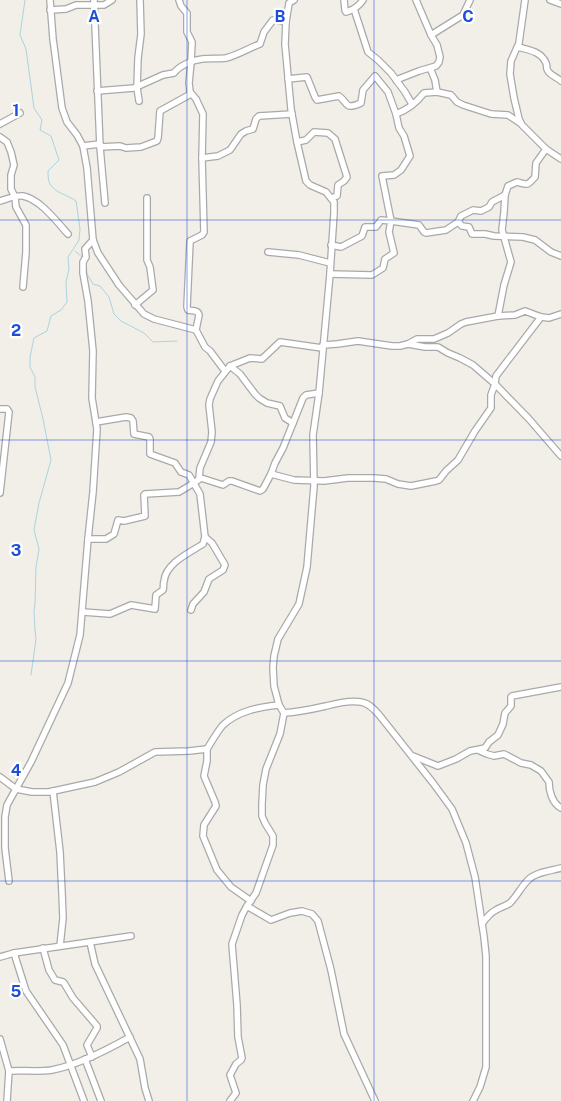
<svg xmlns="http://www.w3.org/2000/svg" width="561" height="1101" font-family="'Public Sans',sans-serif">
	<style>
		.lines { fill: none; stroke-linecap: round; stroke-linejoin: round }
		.stream { stroke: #aad3df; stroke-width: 1 }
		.minor-casing { stroke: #a9a9a9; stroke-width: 8 }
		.minor { stroke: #fff; stroke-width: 5.5 }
		.grid { fill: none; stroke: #1d4ed8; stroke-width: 1; stroke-opacity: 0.55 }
		.grid-label { font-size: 16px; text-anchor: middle; font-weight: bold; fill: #1d4ed8; stroke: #fff; stroke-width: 4.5; stroke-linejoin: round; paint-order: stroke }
	</style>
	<rect width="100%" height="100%" fill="#f2efe9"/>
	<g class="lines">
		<g class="stream">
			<path d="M 25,0 L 20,35 L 26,49 L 34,108 L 42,120 L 40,130 L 51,136 L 59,160 L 48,171 C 48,175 48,181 50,184 C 55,193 68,195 76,201 L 80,229 L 79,240 L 68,257 L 69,269 L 66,282 L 67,302 L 61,310 L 51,316 L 47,331 L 34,338 L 30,357 L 30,367 L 35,377 L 35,387 L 43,419 L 51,460 L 39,503 L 34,530 L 39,549 L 36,567 L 35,604 L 34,611 L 35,630 L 36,639 L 31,675"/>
			<polyline points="75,251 83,258"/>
			<polyline points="86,261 87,274 93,284 100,286 109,297 114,314 121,321 144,333 153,342 177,341"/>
		</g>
		<defs>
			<g id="minor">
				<polyline points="50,0 53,39 62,108 67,122 77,135 83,146 87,168 93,240 98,253 119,285 144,314 154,319 196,330"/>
				<polyline points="94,0 100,147 105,203"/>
				<path d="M 294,0 L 289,3 L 286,22 L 285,44 L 291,109 L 297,142 L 306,181 L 310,185 L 326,192 L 334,202 L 334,213 L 330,274 L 319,393 L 313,435 L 314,486 L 307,567 L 299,604 L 278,639 L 274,656 L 273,668 L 274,686 L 279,705 L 284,713 C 298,712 313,709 326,706 C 337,703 350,700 361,702 C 369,703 375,710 380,716 L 433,783 L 452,809 L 466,843 L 475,877 L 484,937 L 486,956 L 486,1067 L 480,1087 L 473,1101"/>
				<path d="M 344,0 L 345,10 L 346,12 C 353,10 359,6 363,0"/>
				<polyline points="525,0 519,43 511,61 510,74 514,98 519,119 522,125 546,149 561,159"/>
				<polyline points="550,0 561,4"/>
				<polyline points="354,9 368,52 378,60 391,73 405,92 412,104"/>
				<polyline points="50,10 66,9 76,5 104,5 112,0"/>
				<polyline points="431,35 463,15 470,0"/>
				<path d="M 518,47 C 528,50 541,51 546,63 C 548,68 545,66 548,71 C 551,76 557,77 561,81"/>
				<polyline points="430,68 435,80 437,92"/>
				<path d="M 288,79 L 307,77 L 315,97 L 317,100 L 339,96 C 349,104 345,110 361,103 L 363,90 L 375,76 L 388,92 L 396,114"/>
				<polyline points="396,80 419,71 436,66 439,62 440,57 437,45 431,35 416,0"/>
				<path d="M 97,91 L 134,88 L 163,75 L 174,73 C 179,66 192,60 202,59 C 210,58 218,59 226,58 C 238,55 249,48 260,44 L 264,32 L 273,20 L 277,20 L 286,22"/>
				<path d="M 190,92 L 196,99 L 203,114 L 202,158 L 204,232 L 202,235 L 190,241 L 187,307 L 188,310 C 193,311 198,310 199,315 L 196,330 L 205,347 L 210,351 L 225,371"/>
				<polyline points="139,101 137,88 138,58 141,34 140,0"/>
				<path d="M 520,123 L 508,115 L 491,114 L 463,105 L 457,102 L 451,95 L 437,92 L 424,93 C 417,102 407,110 396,114 L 399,128 L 404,136 L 410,156 L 401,170 L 394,175 L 382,176 L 391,221 L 419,225 L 424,232 L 426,233 L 446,230 L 458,222 L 461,216 L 473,210 L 481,211 L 489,207 L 492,202 L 505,195 L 508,186 L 517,182 C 528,185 527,186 535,177 L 536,163 L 546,149"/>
				<polyline points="0,124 20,113"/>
				<polyline points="0,137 7,142 11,152 14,165 11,175 11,189 15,197 16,207 26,225 26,252 23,287"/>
				<polyline points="297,142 306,140 314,132 328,133 335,139 347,177 344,181 338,185 337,196 331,198"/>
				<polyline points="83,146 100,144"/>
				<polyline points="100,147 120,146 126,148 141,147 157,141 158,138 160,111 189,95 190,92 189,83 191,62 192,42 187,32 187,13 181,6 179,0"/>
				<polyline points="202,158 218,156 230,150 241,134 246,131 253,129 256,119 259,116 292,114"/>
				<path d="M 0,201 C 7,199 16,195 23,196 C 40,199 57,222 68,234"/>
				<polyline points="458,222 462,226 469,227 472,234 485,234 494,236 523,237 535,240 551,252 561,256"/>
				<polyline points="268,252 299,255 330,263"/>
				<polyline points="330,274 372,275 383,268 385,259 394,253 389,232 391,221 381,220 376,227 365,227 362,236 343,246 341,247 331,245"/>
				<polyline points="135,305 153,290 150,267 147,260 147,198"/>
				<polyline points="498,316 504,285 511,262 502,230 504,212 505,195"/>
				<polyline points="541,317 496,376 495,384 529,419 561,456"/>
				<polyline points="323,345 337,344 358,341 392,346 400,346 408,344 417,339 434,339 448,333 461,324 466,322 498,316 515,315 525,311 541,317 549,318 561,314"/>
				<polyline points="230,366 240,374 255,394 259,398 267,403 280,406 285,418 293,423"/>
				<polyline points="0,409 7,409 9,412 0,493"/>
				<polyline points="271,474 275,463 283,448 303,398 306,395 319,393"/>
				<polyline points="199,478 200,468 211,442 212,432 209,405 210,399 218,381 230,366 250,358 262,359 280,342 322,348"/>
				<polyline points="88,539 106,539 114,534 118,520 124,521 145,516 144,495 145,494 179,492 194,483 201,478 223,485 229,481 232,481 260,491 263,489 271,474 294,480 324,481 348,478 374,478 386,479 398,484 411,486 436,481 439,480 446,471 458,460 475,431 491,408 491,395 495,384 473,365 460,358 448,353 438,347 425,347 408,344"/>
				<polyline points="191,610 193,604 204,592 209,579 223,570 225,565 212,543 205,537"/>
				<path d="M 83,612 L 110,614 L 131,605 L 155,609 L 156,595 L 163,590 C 164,587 163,584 164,581 C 166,563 189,553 203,544 L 205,537 L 200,494 L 189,475 L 181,472 L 175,463 L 150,454 L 150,439 L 149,437 L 134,434 L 133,421 L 131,418 L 126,417 L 96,422"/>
				<polyline points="207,749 207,761 204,776 215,802 216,806 204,825 203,836 217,870 231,887 251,901"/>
				<path d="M 478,750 L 487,754 L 494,756 L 504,754 L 521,763 L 531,765 L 541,771 L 549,782 C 549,791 552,803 561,808"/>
				<polyline points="413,756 438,766 456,759 470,751 485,748 489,742 498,735 503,724 505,713 511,706 511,697 512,696 561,687"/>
				<path d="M 0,777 L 16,789 L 32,792 L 49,792 L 95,782 L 119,772 L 155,752 L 189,751 L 207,749 C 212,741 217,732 223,725 C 238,711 259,707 279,705"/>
				<polyline points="53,791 60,852 62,893 63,918 60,946"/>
				<polyline points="9,881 5,848 5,817 7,805 31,762 68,683 80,635 88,539 93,492 97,429 92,398 93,351 88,301 83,273 83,262 86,257 85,249 93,240"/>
				<polyline points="247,906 271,920 290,913 302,911 312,914 318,921 331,970 344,1034 375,1101"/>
				<path d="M 482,924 C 486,918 490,913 496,910 C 501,907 506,906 510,903 C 517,896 521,887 528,880 C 536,872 550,871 561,868"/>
				<polyline points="90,942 95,964 140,1059 145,1088 149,1101"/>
				<polyline points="43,948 49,970 55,980 63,982 64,983 73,998 97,1026 97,1028 87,1045 92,1057"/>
				<polyline points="14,953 26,991 63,1045 84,1101"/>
				<polyline points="0,957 14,953 131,936"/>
				<polyline points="0,1039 9,1071 7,1101"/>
				<polyline points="85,1059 101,1101"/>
				<path d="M 9,1071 C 23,1070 38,1072 52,1070 C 78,1065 107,1050 130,1037"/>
				<polyline points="230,1101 236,1093 230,1075 236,1064 241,1060 242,1058 238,1037 237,1005 232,944 242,915 247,906 256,893 273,845 273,836 265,823 262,816 262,804 263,785 266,769 280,734 284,713"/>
			</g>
		</defs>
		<use href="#minor" class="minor-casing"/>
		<use href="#minor" class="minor"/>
	</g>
	<path class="grid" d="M 187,0 L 187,1101M 374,0 L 374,1101M 0,220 L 561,220M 0,440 L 561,440M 0,661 L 561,661M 0,881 L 561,881"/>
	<g class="grid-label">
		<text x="94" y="22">A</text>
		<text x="280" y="22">B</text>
		<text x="468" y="22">C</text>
		<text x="16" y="116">1</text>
		<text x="16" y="336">2</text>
		<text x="16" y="556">3</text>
		<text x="16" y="776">4</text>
		<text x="16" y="997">5</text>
	</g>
</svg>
